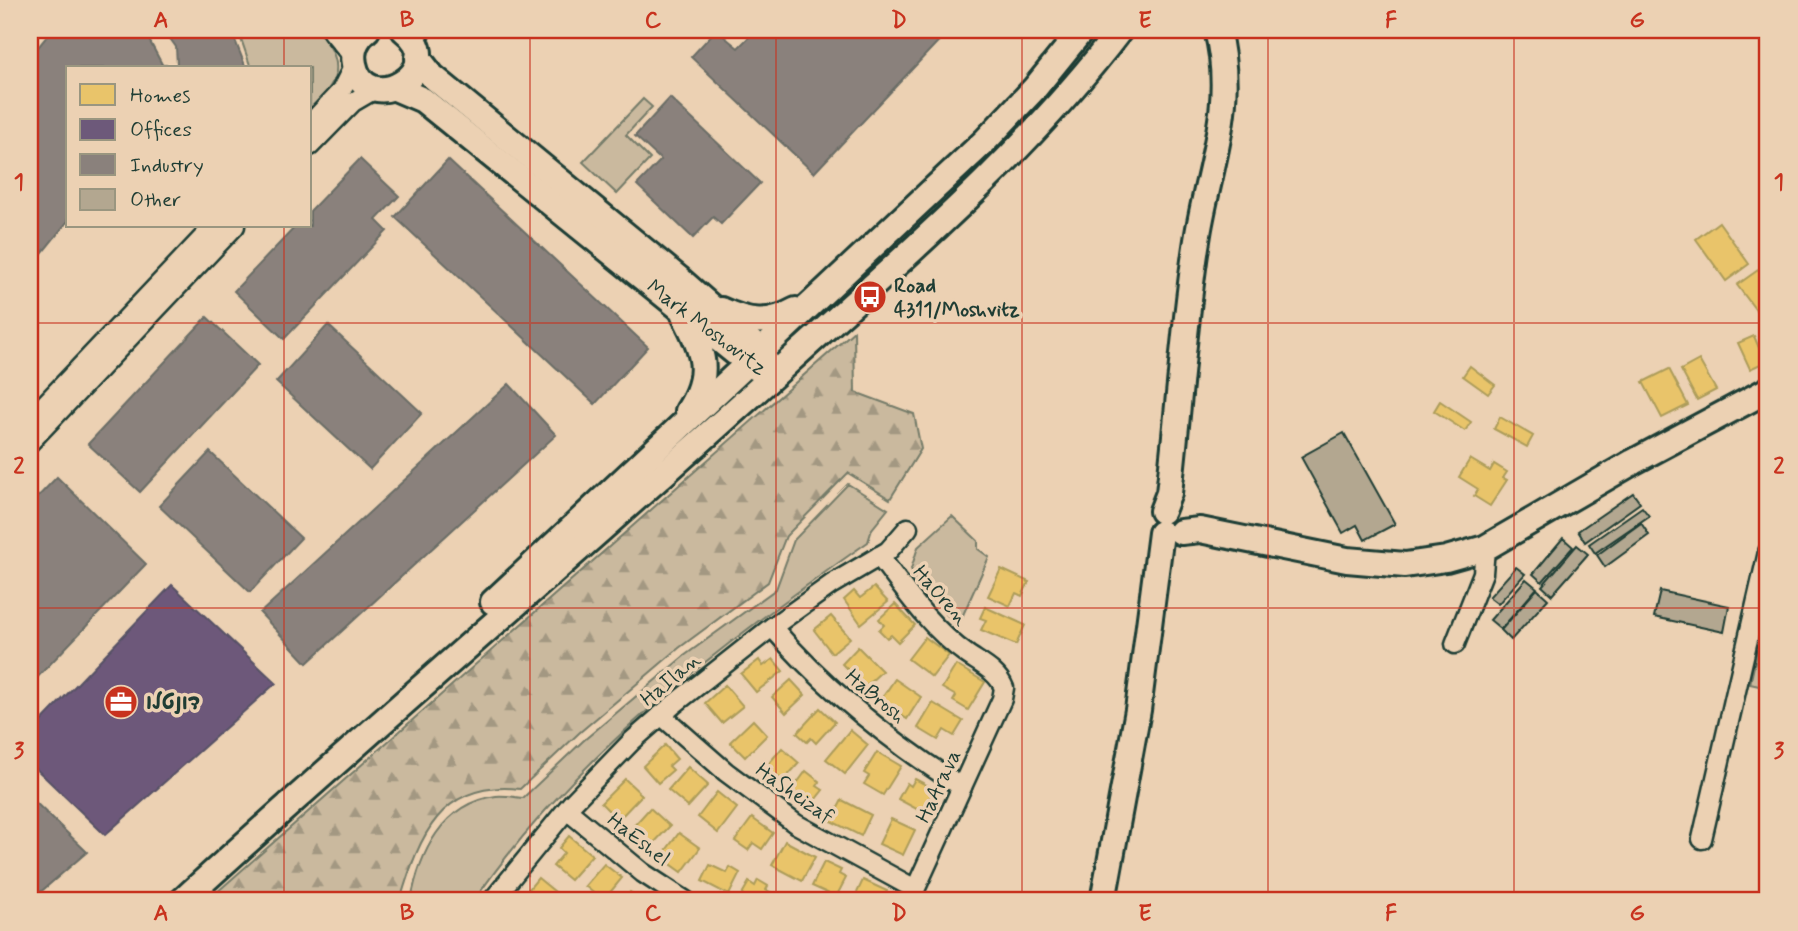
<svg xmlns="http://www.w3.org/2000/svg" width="1798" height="931" font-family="Mynerve,'Playpen Sans Hebrew',sans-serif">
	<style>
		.forest { fill: url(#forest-firs); stroke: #747b69; stroke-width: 2 }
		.park { fill: #cab99e; stroke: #747b69; stroke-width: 2 }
		.homes { fill: #e9c46a; stroke: #ac9c5a; stroke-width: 2 }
		.offices { fill: #6d597a; stroke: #565165; stroke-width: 2 }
		.industry { fill: #8a817c; stroke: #6a6d66; stroke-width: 2 }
		.building { fill: #b3a790; stroke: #1f3d34; stroke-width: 2 }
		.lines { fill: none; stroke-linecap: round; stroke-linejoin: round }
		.street-casing { stroke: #1f3d34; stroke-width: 23 }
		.secondary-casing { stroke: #1f3d34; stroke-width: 30 }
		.street { stroke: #ecd1b3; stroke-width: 18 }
		.secondary { stroke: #ecd1b3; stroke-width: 24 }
		.grid { fill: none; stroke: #c8321e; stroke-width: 2; stroke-opacity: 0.55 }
		.labels { text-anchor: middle; stroke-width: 7; stroke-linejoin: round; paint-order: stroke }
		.poi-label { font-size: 21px; font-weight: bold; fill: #1f3d34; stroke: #ecd1b3; text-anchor: start }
		.street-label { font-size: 21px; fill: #1f3d34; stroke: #ecd1b3 }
		.neatline { fill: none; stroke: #c8321e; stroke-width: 2.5 }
		.grid-label { font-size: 23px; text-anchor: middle; font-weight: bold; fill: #c8321e }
	</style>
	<defs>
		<pattern id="forest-firs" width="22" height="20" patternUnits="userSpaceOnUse" patternTransform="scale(1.75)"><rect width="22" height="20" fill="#cab99e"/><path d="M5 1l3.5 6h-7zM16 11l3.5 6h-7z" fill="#a39882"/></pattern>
	</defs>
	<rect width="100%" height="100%" fill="#ecd1b3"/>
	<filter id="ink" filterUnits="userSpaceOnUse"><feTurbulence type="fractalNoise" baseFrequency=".0143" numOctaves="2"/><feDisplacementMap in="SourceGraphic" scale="14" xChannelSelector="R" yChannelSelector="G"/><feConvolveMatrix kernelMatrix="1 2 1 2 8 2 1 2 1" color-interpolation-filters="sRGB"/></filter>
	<g filter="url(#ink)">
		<path class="forest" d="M 854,331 L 855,392 L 914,414 L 921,449 L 890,499 L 848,473 L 786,536 L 768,582 L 679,648 L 579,733 L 520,789 C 441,780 419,836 400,901 L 207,901 Z"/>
		<g class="park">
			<path d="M 238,30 L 318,31 C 349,65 337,82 310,111 L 310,68 L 251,68 Z"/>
			<polygon points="643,99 652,107 626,135 650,159 617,194 583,162"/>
			<path d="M 848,484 L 888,509 L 872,529 L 868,542 C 724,643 574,754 474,901 L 411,901 C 419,854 442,803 496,796 C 504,795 514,797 523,798 L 583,741 L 684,656 L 776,589 L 794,540 Z"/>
			<polygon points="952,516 978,541 978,549 989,557 958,626 919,586 911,569 918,547"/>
			<polygon points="1768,604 1768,688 1750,684"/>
		</g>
		<g class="homes">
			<polygon points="1719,222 1749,264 1726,281 1696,239"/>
			<polygon points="1758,270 1768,283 1768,314 1764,308 1758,313 1737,285"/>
			<polygon points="1754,336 1765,362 1750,369 1738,343"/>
			<polygon points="1699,360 1716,390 1697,400 1681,370"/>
			<polygon points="1470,366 1495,385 1488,394 1463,376"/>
			<polygon points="1669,369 1688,405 1662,418 1643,382"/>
			<polygon points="1440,401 1471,422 1465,431 1434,411"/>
			<polygon points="1500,417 1533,436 1527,447 1494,429"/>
			<polygon points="1470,459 1490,471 1494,464 1507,472 1503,478 1507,480 1490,506 1474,496 1478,489 1459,477"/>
			<polygon points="1001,569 1029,582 1022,596 1016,593 1010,606 988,596"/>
			<polygon points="874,587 888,602 861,624 844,600 854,591 860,598"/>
			<polygon points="895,604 915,625 898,642 891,635 887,638 879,630 884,625 879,619"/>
			<polygon points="985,607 1025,625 1016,645 981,630 986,620 980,618"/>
			<polygon points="831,616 850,638 832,653 814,630"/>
			<polygon points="925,637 949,655 932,677 908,659"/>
			<polygon points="858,647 882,671 865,687 842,664"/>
			<polygon points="773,659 783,671 756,692 741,674 759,660 763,666"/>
			<polygon points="956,665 985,682 968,710 953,701 956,696 942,688"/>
			<polygon points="895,679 921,697 907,719 880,701"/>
			<polygon points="791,680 805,695 786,713 772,697"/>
			<polygon points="725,685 743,706 722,723 705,703"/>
			<polygon points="933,703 963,721 954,736 944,730 938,740 918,728"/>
			<polygon points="820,708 835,722 816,743 811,738 807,742 797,733"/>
			<polygon points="753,720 767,735 745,757 730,742"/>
			<polygon points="850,730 868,745 845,774 826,759"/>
			<polygon points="665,745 677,759 669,766 673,770 658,783 643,766"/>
			<polygon points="782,748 799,763 783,781 776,775 772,779 762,771"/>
			<polygon points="877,752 901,766 883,795 864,784 869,776 864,773"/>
			<polygon points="688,767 708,785 688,807 668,790"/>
			<polygon points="806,771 820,782 817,786 823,790 811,805 792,790"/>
			<polygon points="625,779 642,795 618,820 601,803"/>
			<polygon points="915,779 934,789 922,812 898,799 907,783 911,786"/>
			<polygon points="717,792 737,808 718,833 698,817"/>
			<polygon points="842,800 871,815 861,836 831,821"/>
			<polygon points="650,808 670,826 650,847 631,829"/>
			<polygon points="752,818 773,833 762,849 753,843 748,850 735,841"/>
			<polygon points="891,819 915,830 903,855 879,844"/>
			<polygon points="679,833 700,848 682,872 661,857"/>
			<polygon points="569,836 592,855 570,880 553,866 564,853 559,848"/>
			<polygon points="785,841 815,857 802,881 772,865"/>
			<polygon points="824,862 841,870 839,874 846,878 836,897 812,886"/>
			<polygon points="604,864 622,878 603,901 585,886"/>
			<polygon points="710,865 727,873 730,867 740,873 729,895 702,881"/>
			<polygon points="538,878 560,896 556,901 519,901"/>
			<polygon points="758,880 768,886 766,890 778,896 776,901 738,901 749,882 755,886"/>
			<polygon points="863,880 887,891 882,901 853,901"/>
			<polygon points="630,892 644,901 624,901"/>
		</g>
		<polygon class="offices" points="172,585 276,683 105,835 30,763 30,733"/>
		<g class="industry">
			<polygon points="52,30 138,30 148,38 164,68 68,68 68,221 30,268 30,57"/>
			<polygon points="164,30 231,30 246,68 164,68 162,65 177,65 176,47"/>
			<polygon points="716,30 738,48 756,30 949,30 814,173 691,57"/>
			<polygon points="670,98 760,183 721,224 713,217 693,238 637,185 661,160 635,136"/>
			<polygon points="360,159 399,196 376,220 387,231 284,339 234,291 296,226 310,226 310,211"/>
			<polygon points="448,160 648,347 595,404 395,217"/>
			<polygon points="207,317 258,365 140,492 88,444"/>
			<polygon points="328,325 422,413 370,469 276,382"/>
			<polygon points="509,384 556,435 307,663 260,613"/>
			<polygon points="210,452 301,538 250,592 159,506"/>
			<polygon points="57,477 146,564 30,685 30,505"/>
			<polygon points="30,797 87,852 30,901"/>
		</g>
		<g class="building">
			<polygon points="1344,433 1395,524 1365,540 1357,525 1343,533 1301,457"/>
			<polygon points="1633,493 1640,503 1585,542 1578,531"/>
			<polygon points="1642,507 1649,516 1595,553 1589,544"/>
			<polygon points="1641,523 1649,535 1605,567 1597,555"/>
			<polygon points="1563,538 1573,547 1542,582 1533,574"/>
			<polygon points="1577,545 1588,554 1552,595 1542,586"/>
			<polygon points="1516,567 1525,574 1498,604 1489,597"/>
			<polygon points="1526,579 1537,588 1501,629 1490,620"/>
			<polygon points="1537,589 1548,599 1511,640 1501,630"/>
			<polygon points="1660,591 1729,606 1724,632 1654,617"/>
		</g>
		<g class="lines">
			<defs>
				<g id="street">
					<polyline points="310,124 341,91 354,65"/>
					<polyline points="310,146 353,102 377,88"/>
					<polyline points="30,420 214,226"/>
					<polyline points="30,442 235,226"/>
					<path d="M 879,556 C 906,592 931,629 968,655 C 981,664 998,672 1004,688 L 1002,699 L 910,901"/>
					<path d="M 772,627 C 827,691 891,742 962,787"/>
					<polyline points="1455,644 1483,573 1485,548"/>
					<polyline points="661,715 726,772 796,824 915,889"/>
					<polyline points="567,810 643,873 686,901"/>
					<polyline points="1702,839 1768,552"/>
					<polyline points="492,901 572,803 632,741 673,705 768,630 832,584 888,551 908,528"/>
				</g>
				<g id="secondary">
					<polyline points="335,30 353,52"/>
					<path d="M 367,30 C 357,38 351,50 354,64 C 365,121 454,69 404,30"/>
					<polyline points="418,58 432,76 678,278 761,351 768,366"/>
					<polyline points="395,88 423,100 748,363 762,371"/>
					<path d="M 721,310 C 749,323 769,325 796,310"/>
					<path d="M 684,315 C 704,352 712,374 688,411"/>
					<path d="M 1162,511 L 1169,493 C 1179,407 1184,319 1198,234 C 1210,162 1236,104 1217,30"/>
					<polyline points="1181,532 1200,530 1347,560 1405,565 1446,559 1485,548 1633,462 1768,390"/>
					<polyline points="493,602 985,141 1035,88 1082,30"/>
					<path d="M 182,901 C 380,720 585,547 784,366 C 902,259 1023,157 1120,30"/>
					<polyline points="1103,901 1138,710 1161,533"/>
				</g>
			</defs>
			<use href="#street" class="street-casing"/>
			<use href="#secondary" class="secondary-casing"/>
			<use href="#street" class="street"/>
			<use href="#secondary" class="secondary"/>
		</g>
	</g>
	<path class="grid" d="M 284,30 L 284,68M 530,30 L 530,901M 776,30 L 776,901M 1022,30 L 1022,901M 1268,30 L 1268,901M 1514,30 L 1514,901M 284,226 L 284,901M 30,323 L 1768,323M 30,608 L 1768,608"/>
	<defs>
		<symbol id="bus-disc" viewBox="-11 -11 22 22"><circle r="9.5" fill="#c8321e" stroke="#ecd1b3"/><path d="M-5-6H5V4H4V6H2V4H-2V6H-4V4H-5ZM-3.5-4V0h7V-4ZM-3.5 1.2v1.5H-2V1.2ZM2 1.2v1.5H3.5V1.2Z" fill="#fff"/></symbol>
		<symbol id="office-disc" viewBox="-11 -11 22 22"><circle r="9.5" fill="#c8321e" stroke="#ecd1b3"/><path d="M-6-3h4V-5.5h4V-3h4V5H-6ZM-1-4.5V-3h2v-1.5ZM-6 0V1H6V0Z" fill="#fff"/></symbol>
	</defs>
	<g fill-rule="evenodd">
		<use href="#bus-disc" x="851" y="278" width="38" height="38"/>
		<use href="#office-disc" x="102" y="683" width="38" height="38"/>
	</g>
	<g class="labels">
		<g class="poi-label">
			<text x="894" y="292">Road<tspan x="894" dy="24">4311/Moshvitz</tspan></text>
			<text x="146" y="709">דונטלו</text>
		</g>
		<g class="street-label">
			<text transform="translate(707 327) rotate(37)" y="7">Mark Moshovitz</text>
			<text transform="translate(941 595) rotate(49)" y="7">HaOren</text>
			<text transform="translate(670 679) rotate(-40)" y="7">HaIlan</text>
			<text transform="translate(876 696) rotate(40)" y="7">HaBrosh</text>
			<text transform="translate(938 786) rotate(-65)" y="7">HaArava</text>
			<text transform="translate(795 793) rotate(35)" y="7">HaSheizaf</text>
			<text transform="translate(639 839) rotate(38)" y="7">HaEshel</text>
		</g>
	</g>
	<rect width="1798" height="931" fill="none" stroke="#ecd1b3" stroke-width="77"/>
	<rect x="66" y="66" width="245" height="161" fill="#ecd1b3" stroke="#9a9680" stroke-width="2"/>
	<rect x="80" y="84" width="35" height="21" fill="#e9c46a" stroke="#9a9680" stroke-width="2"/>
	<text x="130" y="102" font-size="21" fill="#1f3d34">Homes</text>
	<rect x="80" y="119" width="35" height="21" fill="#6d597a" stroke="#9a9680" stroke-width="2"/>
	<text x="130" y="136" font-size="21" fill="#1f3d34">Offices</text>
	<rect x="80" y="154" width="35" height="21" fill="#8a817c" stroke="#9a9680" stroke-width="2"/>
	<text x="130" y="172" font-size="21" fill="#1f3d34">Industry</text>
	<rect x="80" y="189" width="35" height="21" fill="#b3a790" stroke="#9a9680" stroke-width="2"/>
	<text x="130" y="206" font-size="21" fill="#1f3d34">Other</text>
	<rect x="38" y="38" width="1721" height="854" class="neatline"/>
	<g class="grid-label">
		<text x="161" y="27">A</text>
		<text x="407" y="27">B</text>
		<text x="653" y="27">C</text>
		<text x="899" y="27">D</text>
		<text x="1145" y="27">E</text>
		<text x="1391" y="27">F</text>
		<text x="1637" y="27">G</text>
		<text x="19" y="189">1</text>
		<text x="1779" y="189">1</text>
		<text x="19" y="473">2</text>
		<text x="1779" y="473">2</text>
		<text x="19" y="758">3</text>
		<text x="1779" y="758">3</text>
		<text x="161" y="920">A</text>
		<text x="407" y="920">B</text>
		<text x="653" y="920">C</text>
		<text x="899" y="920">D</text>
		<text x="1145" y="920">E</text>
		<text x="1391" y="920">F</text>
		<text x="1637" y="920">G</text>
	</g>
</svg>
